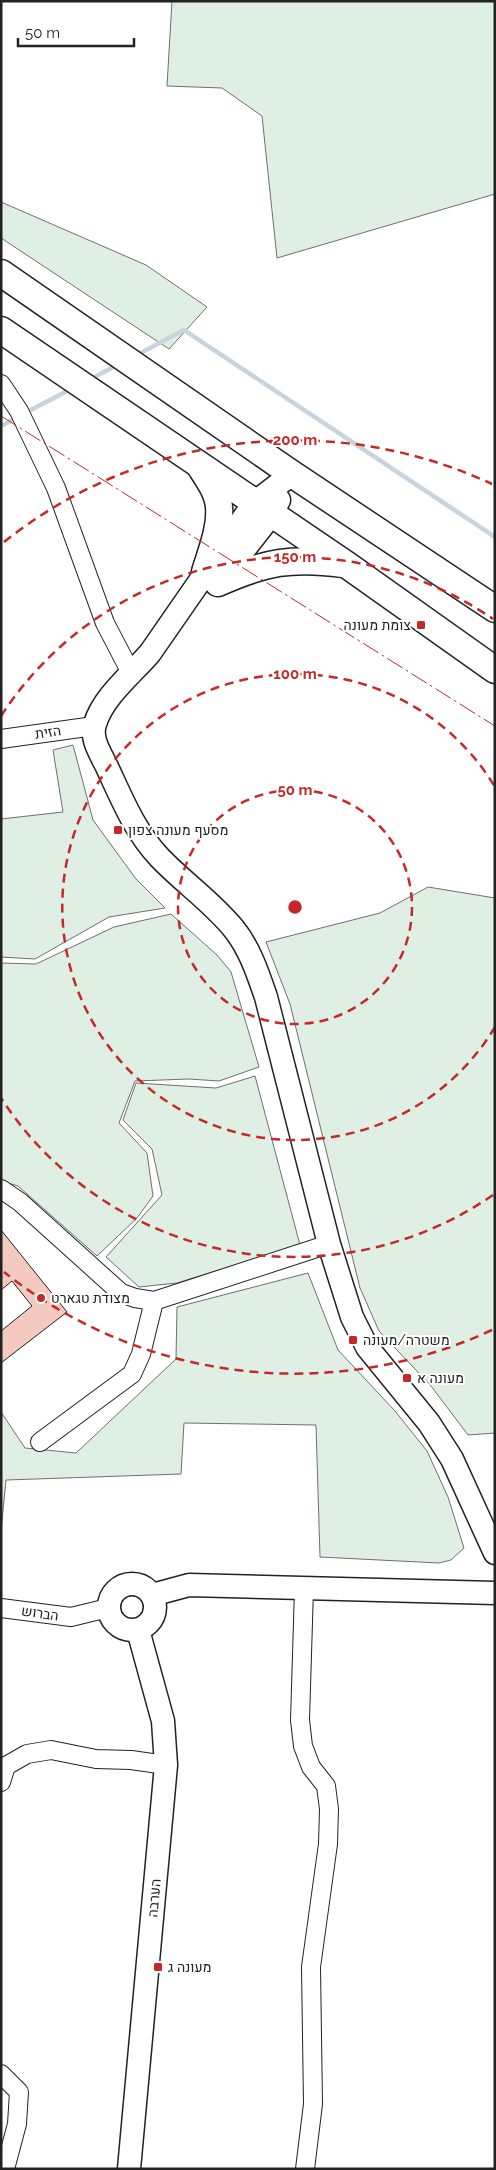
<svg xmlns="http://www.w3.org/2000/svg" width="496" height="2170" font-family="Raleway,Heebo,sans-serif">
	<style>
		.green { fill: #e0efe3; stroke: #6f6f6f }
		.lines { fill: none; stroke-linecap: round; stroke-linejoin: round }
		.stream { stroke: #c7d3dd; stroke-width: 4.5 }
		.building { fill: #f3c9c0; stroke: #222 }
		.minor-casing { stroke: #222; stroke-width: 20 }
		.major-casing { stroke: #222; stroke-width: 25 }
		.highway-casing { stroke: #222; stroke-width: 29 }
		.minor { stroke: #fff; stroke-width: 18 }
		.major { stroke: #fff; stroke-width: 22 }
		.highway { stroke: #fff; stroke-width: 26 }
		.power { stroke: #c62828; stroke-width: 1; stroke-dasharray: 18 4 2.5 4; stroke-linecap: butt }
		.ring { fill: none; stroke: #c62828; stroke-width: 2.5; stroke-dasharray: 9 6 }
		.poi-dot { fill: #c62828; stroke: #fff; stroke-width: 2 }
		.labels { text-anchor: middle; stroke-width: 4; stroke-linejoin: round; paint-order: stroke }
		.poi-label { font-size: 14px; fill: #222; stroke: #fff; text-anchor: start }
		.street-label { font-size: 14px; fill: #222; stroke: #fff }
		.centre { fill: #c62828; stroke: #fff; stroke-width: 2.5 }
		.ring-label { font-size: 15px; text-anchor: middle; font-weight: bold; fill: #c62828; stroke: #fff; stroke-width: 4; stroke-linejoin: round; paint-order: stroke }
	</style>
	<rect width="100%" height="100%" fill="#fff"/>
	<g class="green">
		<polygon points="172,1 495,1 495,194 277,258 262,116 222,88 167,86"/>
		<polygon points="1,202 146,265 207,307 169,349 1,238"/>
		<polygon points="73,745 93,820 136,879 165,908 109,917 35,959 1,957 1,819 63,812 53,750"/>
		<polygon points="428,887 495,898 495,1433 468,1435 431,1386 379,1331 360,1288 290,1004 266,942 380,913"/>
		<polygon points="171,914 217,955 231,972 259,1067 219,1081 189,1079 135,1081 119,1123 147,1153 153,1196 137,1218 97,1256 18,1186 1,1181 1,963 36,964 114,927"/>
		<polygon points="255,1076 300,1245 177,1283 139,1287 106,1257 162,1195 152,1149 123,1120 136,1083 216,1088"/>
		<polygon points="308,1273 338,1350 395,1411 427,1451 448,1497 464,1548 451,1560 439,1563 320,1557 316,1425 184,1423 181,1474 6,1480 1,1531 1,1412 25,1448 76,1453 176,1359 177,1307"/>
	</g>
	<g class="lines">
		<g class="stream">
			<polyline points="135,356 184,330 495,537"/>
			<polyline points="89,380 117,365"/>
			<polyline points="25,413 71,389"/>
			<polyline points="1,426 18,417"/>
		</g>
	</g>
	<polygon class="building" points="1,1230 67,1312 1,1363 1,1331 32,1306 12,1281 1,1290"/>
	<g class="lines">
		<defs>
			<g id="minor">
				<polyline points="1,384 19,411 56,488 105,623 132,675"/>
				<polyline points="1,739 94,726"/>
				<polyline points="1,1189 20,1202 121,1293 135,1298 154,1301 329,1244"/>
				<polyline points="40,1442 132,1374 141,1354 154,1301"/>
				<polyline points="304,1589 300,1720 303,1746 311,1767 326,1786 329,1809 328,1844 311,1967 313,2104 305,2169"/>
				<polyline points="1,1608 71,1617 108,1608"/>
				<polyline points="1,1782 6,1766 27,1754 51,1750 96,1759 131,1760 166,1765"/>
				<polyline points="1,2074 19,2092 17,2124 5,2169"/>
			</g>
			<g id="major">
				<path d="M 292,474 L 254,503 L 150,653 C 131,675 103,697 95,724 C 90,739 101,754 107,767 C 122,799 135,832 160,858 C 184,883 212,902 234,929 C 250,949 258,974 266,997 L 329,1244 L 352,1317 L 367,1347 L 429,1423 L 452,1459 L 495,1553"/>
				<polyline points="217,584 272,514 279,500"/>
				<circle cx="132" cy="1607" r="23"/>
				<polyline points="152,1595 189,1585 495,1593"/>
				<polyline points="129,2169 166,1765 163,1721 138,1630"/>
			</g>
			<g id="highway">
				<polyline points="1,273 292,474 495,609"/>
				<polyline points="1,330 347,565 495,670"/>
				<path d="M 201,468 C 209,480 218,493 219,507 C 221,528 211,552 205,572"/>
				<path d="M 218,583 C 265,562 292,557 343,564"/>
			</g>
		</defs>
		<use href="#minor" class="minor-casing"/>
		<use href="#major" class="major-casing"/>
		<use href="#highway" class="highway-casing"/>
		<use href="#minor" class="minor"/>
		<use href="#major" class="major"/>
		<use href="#highway" class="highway"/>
		<polyline class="power" points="1,416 495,726"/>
	</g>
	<g class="ring">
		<circle cx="295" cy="907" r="117"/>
		<path d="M495 1027A233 233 0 1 1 495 787"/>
		<path d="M493 1195A350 350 0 0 1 1 1098M1 716A350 350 0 0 1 493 619"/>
		<path d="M492 1330A467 467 0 0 1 4 1272M4 542A467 467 0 0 1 492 484"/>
	</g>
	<g class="poi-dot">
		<rect x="416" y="620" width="10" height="10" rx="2.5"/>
		<rect x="113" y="825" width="10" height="10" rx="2.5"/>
		<circle cx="41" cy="1298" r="5"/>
		<rect x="348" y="1335" width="10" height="10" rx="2.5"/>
		<rect x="402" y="1373" width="10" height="10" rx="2.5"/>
		<rect x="153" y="1962" width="10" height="10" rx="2.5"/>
	</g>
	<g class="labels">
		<g class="poi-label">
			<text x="411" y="630" text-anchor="end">צומת מעונה</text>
			<text x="128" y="835">מסעף מעונה צפון</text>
			<text x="51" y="1303">מצודת טגארט</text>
			<text x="363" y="1345">משטרה/מעונה</text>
			<text x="417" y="1383">מעונה א</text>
			<text x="168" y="1972">מעונה ג</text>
		</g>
		<g class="street-label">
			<text transform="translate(48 732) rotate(-8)" y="5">הזית</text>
			<text transform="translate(40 1613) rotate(8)" y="5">הברוש</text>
			<text transform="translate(154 1898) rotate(-85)" y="5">הערבה</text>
		</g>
	</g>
	<circle cx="295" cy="907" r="8" class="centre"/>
	<g class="ring-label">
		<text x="295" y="445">200 m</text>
		<text x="295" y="562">150 m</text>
		<text x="295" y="679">100 m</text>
		<text x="295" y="795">50 m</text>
	</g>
	<rect width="496" height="2170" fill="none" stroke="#222222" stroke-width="5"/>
	<path d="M18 38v8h116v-8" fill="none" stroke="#222222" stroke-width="2.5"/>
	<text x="25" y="38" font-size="15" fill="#222222" stroke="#ffffff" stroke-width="4" paint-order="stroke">50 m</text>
</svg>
